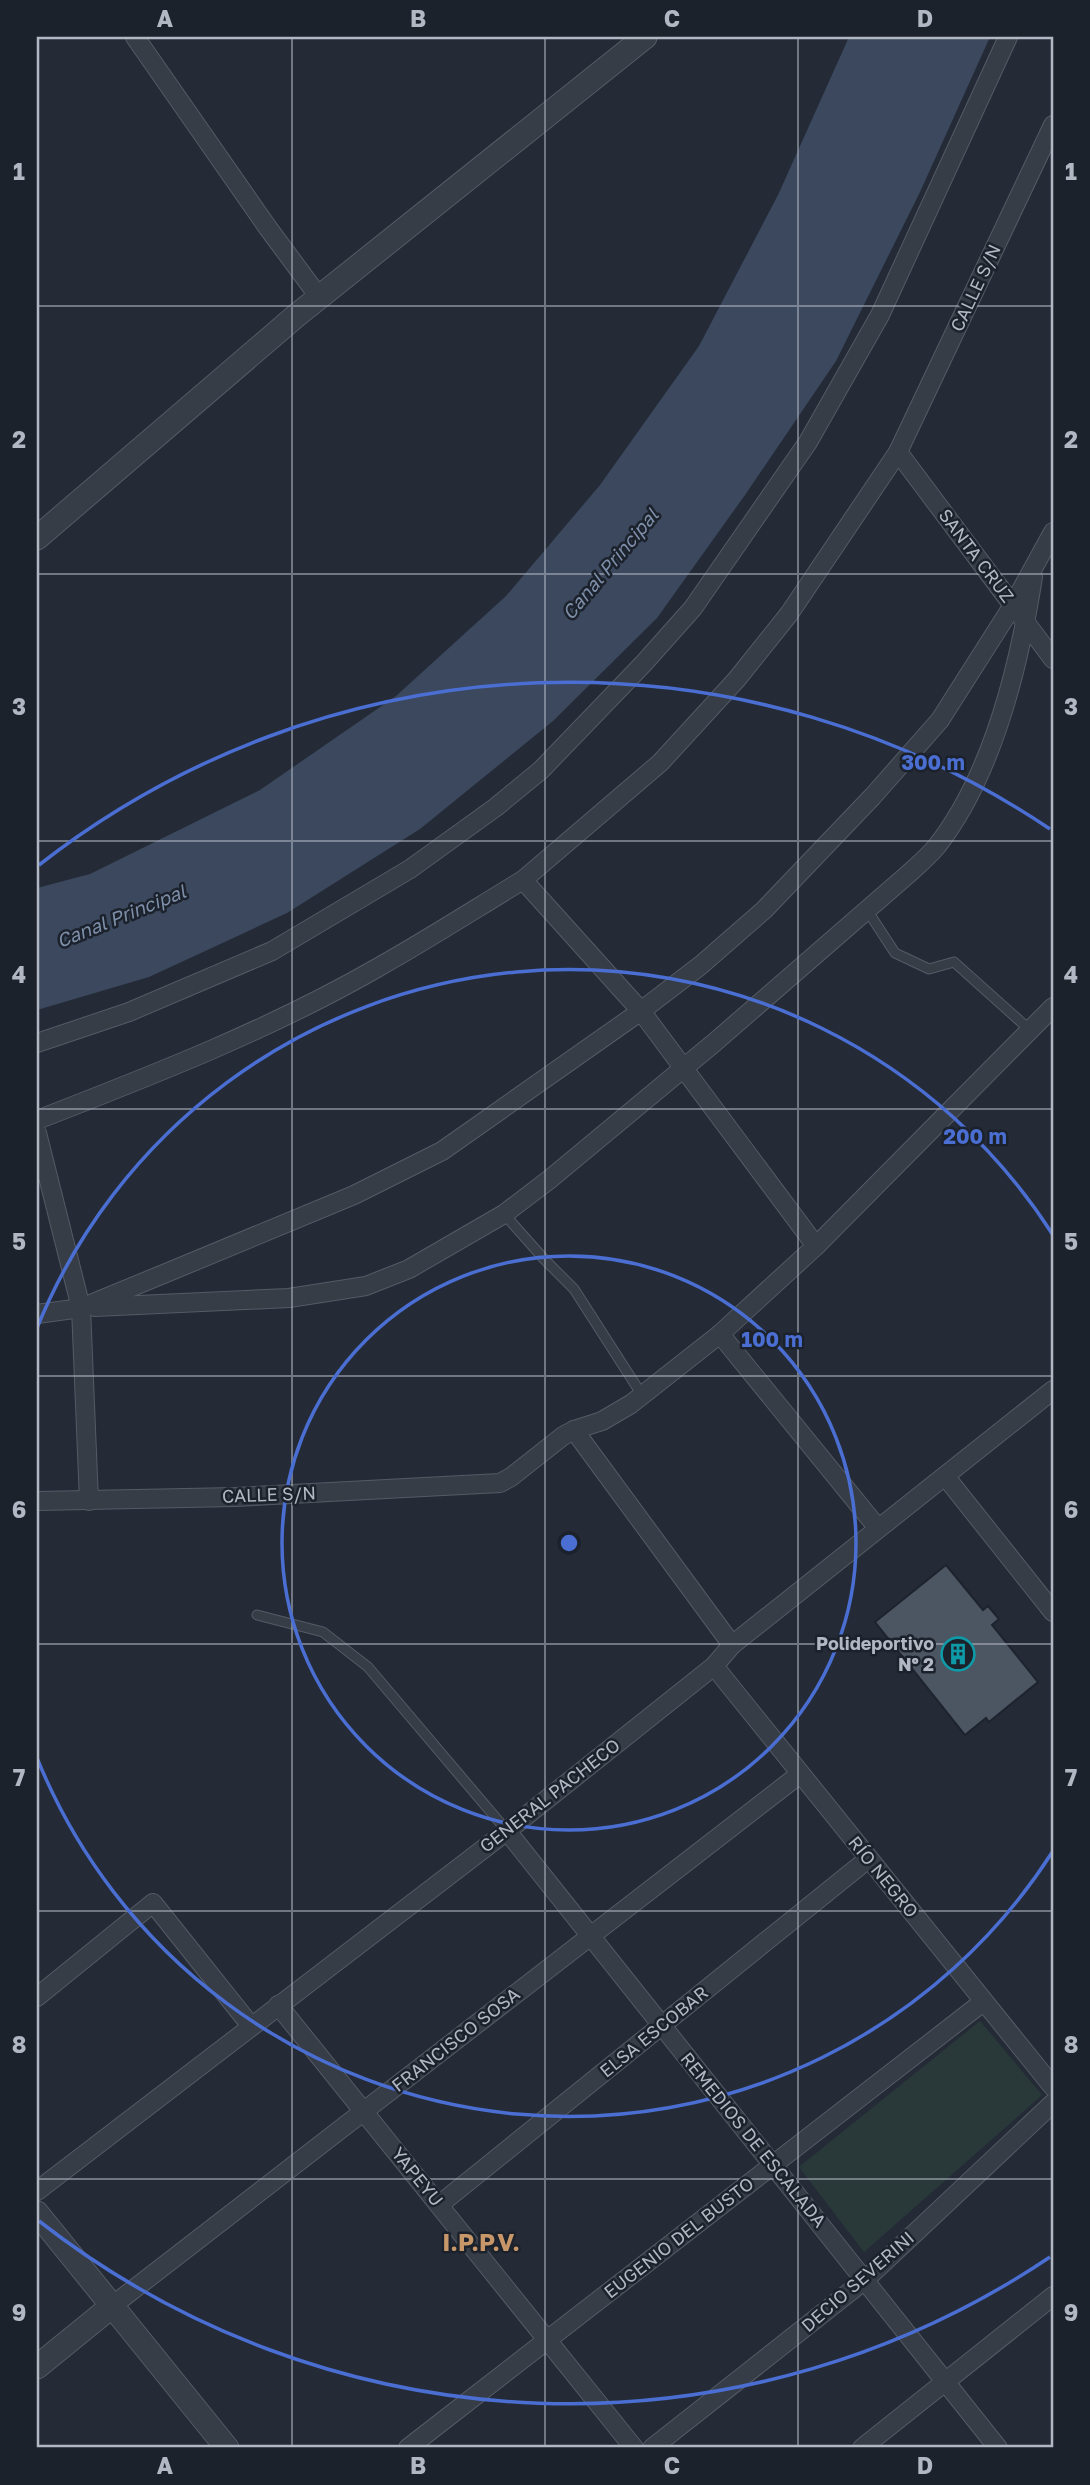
<svg xmlns="http://www.w3.org/2000/svg" width="1090" height="2485" font-family="'Golos Text',sans-serif">
	<style>
		.green { fill: #29393a }
		.water { fill: #3b485e }
		.building { fill: #4c5562; stroke: #1e242e; stroke-width: 2 }
		.lines { fill: none; stroke-linecap: round; stroke-linejoin: round }
		.service-casing { stroke: #555b65; stroke-width: 11 }
		.minor-casing { stroke: #555b65; stroke-width: 20 }
		.tertiary-casing { stroke: #555b65; stroke-width: 25 }
		.service { stroke: #373d47; stroke-width: 9 }
		.minor { stroke: #373d47; stroke-width: 18 }
		.tertiary { stroke: #373d47; stroke-width: 23 }
		.grid { fill: none; stroke: #b2b8c3; stroke-width: 2; stroke-opacity: 0.55 }
		.ring { fill: none; stroke: #4a6ed2; stroke-width: 3.5 }
		.labels { text-anchor: middle; stroke-width: 5; stroke-linejoin: round; paint-order: stroke }
		.street-label { font-size: 18px; fill: #b2b8c3; stroke: #1c222c }
		.poi-label { font-size: 18px; font-weight: bold; fill: #b2b8c3; stroke: #1c222c; text-anchor: end }
		.water-label { font-size: 19px; font-style: italic; fill: #7d8ea9; stroke: #1c222c }
		.district-label { font-size: 24px; font-weight: bold; fill: #c7976a; stroke: #1c222c }
		.centre { fill: #4a6ed2; stroke: #1c222c; stroke-width: 3.5 }
		.ring-label { font-size: 21px; text-anchor: middle; font-weight: bold; fill: #4a6ed2; stroke: #1c222c; stroke-width: 5; stroke-linejoin: round; paint-order: stroke }
		.neatline { fill: none; stroke: #b2b8c3; stroke-width: 2.5 }
		.grid-label { font-size: 23px; text-anchor: middle; font-weight: bold; fill: #b2b8c3 }
	</style>
	<rect width="100%" height="100%" fill="#242b37"/>
	<polygon class="green" points="980,2021 1042,2095 864,2252 799,2167"/>
	<polygon class="water" points="849,37 990,37 920,192 836,361 745,495 657,618 553,721 420,829 287,913 149,977 37,1010 37,888 90,874 260,790 396,696 506,596 600,485 699,346 778,195"/>
	<polygon class="building" points="946,1565 983,1610 988,1606 999,1619 992,1625 1038,1682 989,1722 986,1718 965,1735 875,1622"/>
	<g class="lines">
		<defs>
			<g id="service">
				<polyline points="867,910 895,953 929,969 954,962 1030,1030"/>
				<polyline points="504,1214 544,1259 574,1289 642,1395"/>
				<polyline points="257,1615 323,1632 368,1667 507,1831"/>
			</g>
			<g id="minor">
				<polyline points="135,37 268,228 319,297"/>
				<polyline points="898,452 1053,659"/>
				<polyline points="523,880 660,763 737,679 789,614 898,452 1053,125"/>
				<polyline points="37,1043 129,1012 272,951 410,869 496,807 541,770 644,663 693,608 808,442 880,315 1008,37"/>
				<path d="M 37,1120 C 153,1075 269,1030 377,968 C 427,940 475,909 523,880 L 641,1011 L 816,1246"/>
				<polyline points="37,1133 81,1308 89,1501"/>
				<path d="M 95,1307 L 289,1298 L 366,1286 L 409,1269 L 504,1214 L 550,1179 L 715,1042 L 906,876 C 916,867 928,857 937,846 C 993,774 1019,667 1033,577"/>
				<polyline points="37,1314 81,1308 166,1273 354,1195 442,1151 641,1011 701,965 764,910 873,796 940,720 1013,605 1053,532"/>
				<polyline points="720,1334 877,1527"/>
				<polyline points="574,1430 732,1645"/>
				<polyline points="945,1476 1053,1612"/>
				<polyline points="37,1501 235,1497 500,1483 511,1477 563,1436 574,1430 602,1421 631,1404 720,1334 816,1246 1053,1007"/>
				<polyline points="714,1666 1053,2087"/>
				<polyline points="507,1831 998,2448"/>
				<polyline points="37,1997 153,1903 251,2026"/>
				<polyline points="278,2005 634,2448"/>
				<polyline points="37,2191 507,1831 714,1666 732,1645 1053,1390"/>
				<polyline points="439,2205 868,1859"/>
				<polyline points="112,2306 800,1774"/>
				<polyline points="408,2448 983,2002"/>
				<polyline points="652,2448 865,2280 1053,2103"/>
				<polyline points="862,2448 1053,2296"/>
			</g>
			<g id="tertiary">
				<polyline points="37,538 297,315 645,37"/>
				<polyline points="37,2213 227,2448"/>
				<polyline points="37,2367 112,2306"/>
			</g>
		</defs>
		<use href="#service" class="service-casing"/>
		<use href="#minor" class="minor-casing"/>
		<use href="#tertiary" class="tertiary-casing"/>
		<use href="#service" class="service"/>
		<use href="#minor" class="minor"/>
		<use href="#tertiary" class="tertiary"/>
	</g>
	<path class="grid" d="M 292,37 L 292,2448M 545,37 L 545,2448M 798,37 L 798,2448M 37,306 L 1053,306M 37,574 L 1053,574M 37,841 L 1053,841M 37,1109 L 1053,1109M 37,1376 L 1053,1376M 37,1644 L 1053,1644M 37,1911 L 1053,1911M 37,2179 L 1053,2179"/>
	<g class="ring">
		<circle cx="569" cy="1543" r="287"/>
		<path d="M1053 1851A574 574 0 0 1 37 1758M37 1328A574 574 0 0 1 1053 1235"/>
		<path d="M1050 2257A861 861 0 0 1 39 2221M39 865A861 861 0 0 1 1050 829"/>
	</g>
	<defs>
		<symbol id="building-ring" viewBox="-11 -11 22 22"><circle r="9.5" fill="#1c222c" stroke="#0f9aa8" stroke-width="1.5"/><path d="M-4-6H4V6H1V3H-1V6H-4ZM-2.5-4.3h1.7v1.8h-1.7ZM.8-4.3h1.7v1.8H.8ZM-2.5-1h1.7V.8h-1.7ZM.8-1h1.7V.8H.8Z" fill="#0f9aa8"/></symbol>
	</defs>
	<g fill-rule="evenodd">
		<use href="#building-ring" x="939" y="1635" width="38" height="38"/>
	</g>
	<g class="labels">
		<g class="street-label">
			<text transform="translate(976 288) rotate(-65)" y="6">CALLE S/N</text>
			<text transform="translate(976 556) rotate(53)" y="6">SANTA CRUZ</text>
			<text transform="translate(269 1495) rotate(-2)" y="6">CALLE S/N</text>
			<text transform="translate(550 1796) rotate(-38)" y="6">GENERAL PACHECO</text>
			<text transform="translate(883 1877) rotate(51)" y="6">RÍO NEGRO</text>
			<text transform="translate(654 2032) rotate(-39)" y="6">ELSA ESCOBAR</text>
			<text transform="translate(456 2040) rotate(-38)" y="6">FRANCISCO SOSA</text>
			<text transform="translate(753 2140) rotate(51)" y="6">REMEDIOS DE ESCALADA</text>
			<text transform="translate(417 2177) rotate(51)" y="6">YAPEYU</text>
			<text transform="translate(679 2238) rotate(-38)" y="6">EUGENIO DEL BUSTO</text>
			<text transform="translate(858 2282) rotate(-41)" y="6">DECIO SEVERINI</text>
		</g>
		<g class="poi-label">
			<text x="934" y="1650">Polideportivo<tspan x="934" dy="21">Nº 2</tspan></text>
		</g>
		<g class="water-label">
			<text transform="translate(610 564) rotate(-50)" y="7">Canal Principal</text>
			<text transform="translate(121 916) rotate(-22)" y="7">Canal Principal</text>
		</g>
		<g class="district-label">
			<text x="481" y="2251">I.P.P.V.</text>
		</g>
	</g>
	<circle cx="569" cy="1543" r="10" class="centre"/>
	<g class="ring-label">
		<text x="933" y="770">300 m</text>
		<text x="975" y="1144">200 m</text>
		<text x="772" y="1347">100 m</text>
	</g>
	<rect width="1090" height="2485" fill="none" stroke="#1c222c" stroke-width="77"/>
	<rect x="38" y="38" width="1014" height="2408" class="neatline"/>
	<g class="grid-label">
		<text x="165" y="27">A</text>
		<text x="418" y="27">B</text>
		<text x="672" y="27">C</text>
		<text x="925" y="27">D</text>
		<text x="19" y="180">1</text>
		<text x="1071" y="180">1</text>
		<text x="19" y="448">2</text>
		<text x="1071" y="448">2</text>
		<text x="19" y="715">3</text>
		<text x="1071" y="715">3</text>
		<text x="19" y="983">4</text>
		<text x="1071" y="983">4</text>
		<text x="19" y="1250">5</text>
		<text x="1071" y="1250">5</text>
		<text x="19" y="1518">6</text>
		<text x="1071" y="1518">6</text>
		<text x="19" y="1786">7</text>
		<text x="1071" y="1786">7</text>
		<text x="19" y="2053">8</text>
		<text x="1071" y="2053">8</text>
		<text x="19" y="2321">9</text>
		<text x="1071" y="2321">9</text>
		<text x="165" y="2474">A</text>
		<text x="418" y="2474">B</text>
		<text x="672" y="2474">C</text>
		<text x="925" y="2474">D</text>
	</g>
</svg>
